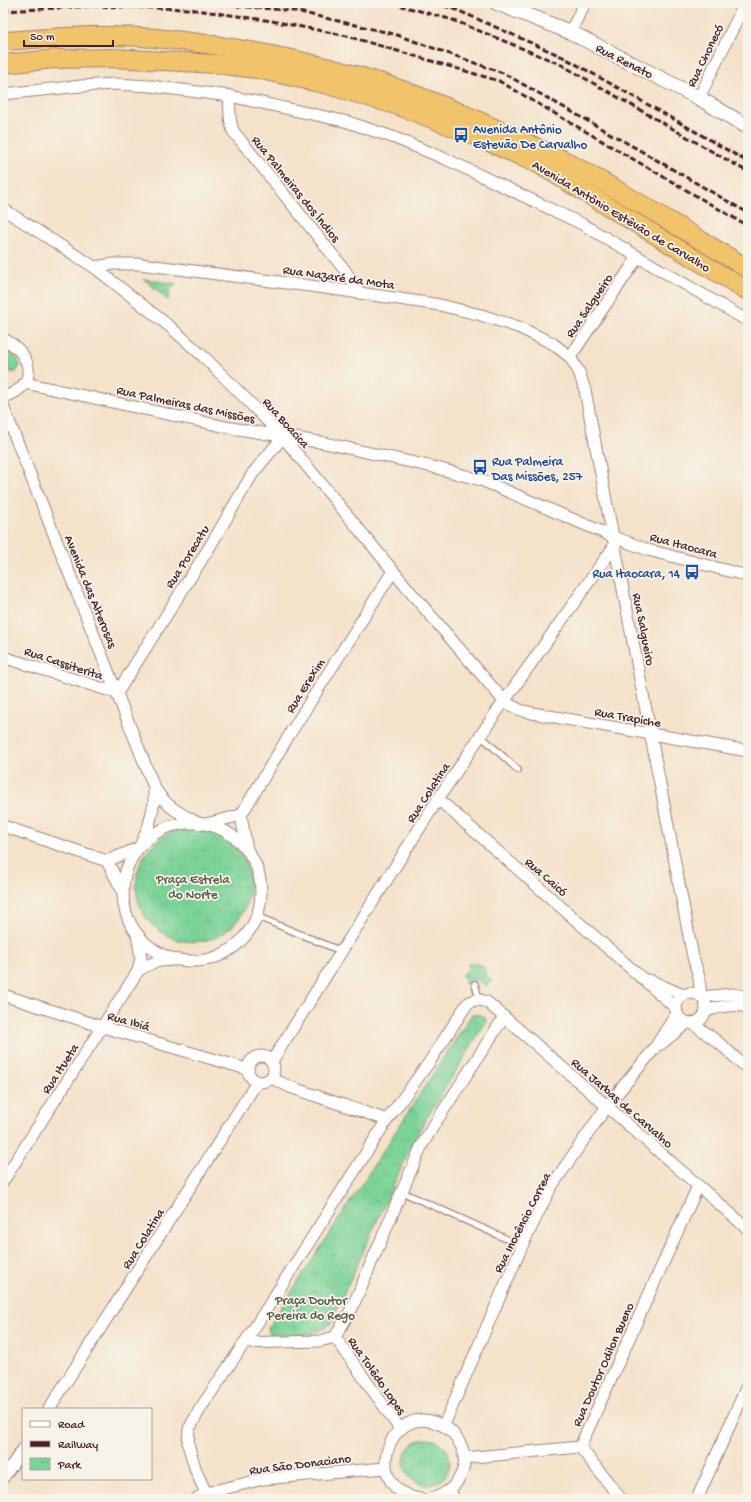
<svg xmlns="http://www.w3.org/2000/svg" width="751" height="1502" font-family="'Gochi Hand',sans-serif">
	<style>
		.park { fill: url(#park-crowns); stroke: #637961 }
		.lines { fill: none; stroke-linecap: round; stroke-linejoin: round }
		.service-casing { stroke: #9f807a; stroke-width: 8 }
		.minor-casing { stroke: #9f807a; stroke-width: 13 }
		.tertiary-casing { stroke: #9f807a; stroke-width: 16 }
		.trunk-casing { stroke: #9f807a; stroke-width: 20 }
		.service { stroke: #fff; stroke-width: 5.5 }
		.minor { stroke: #fff; stroke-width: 11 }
		.tertiary { stroke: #fff; stroke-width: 14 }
		.trunk { stroke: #f1c36a; stroke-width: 18 }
		.rail { stroke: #4a1f2b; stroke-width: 3; stroke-dasharray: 6 3; stroke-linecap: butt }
		.labels { text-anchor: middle; stroke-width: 3.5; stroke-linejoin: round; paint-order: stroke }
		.street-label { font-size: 13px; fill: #4a1f2b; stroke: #f7f3e8 }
		.transit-label { font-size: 13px; fill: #164399; stroke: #f7f3e8; text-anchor: start }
		.park-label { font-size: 13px; fill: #59554b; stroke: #f7f3e8 }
	</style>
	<defs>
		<pattern id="park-crowns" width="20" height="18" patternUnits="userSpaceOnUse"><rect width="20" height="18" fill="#7cd397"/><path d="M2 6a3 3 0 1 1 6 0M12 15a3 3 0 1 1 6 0" fill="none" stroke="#6db582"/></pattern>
	</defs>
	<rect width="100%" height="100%" fill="#f7f3e8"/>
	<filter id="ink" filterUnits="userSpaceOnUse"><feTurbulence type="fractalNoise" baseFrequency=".025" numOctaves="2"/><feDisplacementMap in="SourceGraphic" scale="8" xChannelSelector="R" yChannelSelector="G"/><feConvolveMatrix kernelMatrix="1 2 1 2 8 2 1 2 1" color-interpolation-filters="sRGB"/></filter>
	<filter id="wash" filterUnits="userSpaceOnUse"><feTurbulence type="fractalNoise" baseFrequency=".012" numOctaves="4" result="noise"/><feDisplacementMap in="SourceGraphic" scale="16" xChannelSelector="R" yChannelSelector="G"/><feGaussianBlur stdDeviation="0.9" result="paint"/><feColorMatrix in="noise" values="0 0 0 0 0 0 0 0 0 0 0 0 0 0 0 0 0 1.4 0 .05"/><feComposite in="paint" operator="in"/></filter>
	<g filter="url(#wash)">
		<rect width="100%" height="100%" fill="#f4e2c9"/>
		<g class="park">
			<polygon points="144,279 176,284 170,290 168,300"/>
			<path d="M 3,351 C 13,351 18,358 20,366 L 16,372 L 11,373 Z"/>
			<circle cx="193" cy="885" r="57"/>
			<polygon points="470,962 483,966 488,978 492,980 486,987 477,979 470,981 467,985 463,983 466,980 462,976 462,974 470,968 468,965"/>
			<path d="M 472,1014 L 481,1015 L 485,1018 L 486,1022 L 424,1122 L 409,1151 L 330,1324 C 320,1336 283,1338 269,1333 L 268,1328 Z"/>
			<circle cx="427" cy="1462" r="23"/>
		</g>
	</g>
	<g filter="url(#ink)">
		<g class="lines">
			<defs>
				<g id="service">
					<polyline points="481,736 518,770"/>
					<polyline points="256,916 341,951"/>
					<polyline points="475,984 479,999"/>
					<polyline points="402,1192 522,1246"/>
				</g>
				<g id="minor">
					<polyline points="570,32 585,3"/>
					<polyline points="3,94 81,86 114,84 150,86 230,96 348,122 395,138 448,160 582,224 748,321"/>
					<path d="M 230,96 C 229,109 229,119 233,131 L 344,269 L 360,293"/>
					<polyline points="699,98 745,3"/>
					<polyline points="3,209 94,267 169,326 204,357 246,399 283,437 408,589 505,702 520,710 532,713 748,751"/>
					<polyline points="94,267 114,264 140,264 333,289 440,305 481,315 518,327 552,343 570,357 579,372 585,390 693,957 699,977 701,997"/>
					<path d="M 3,339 C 33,353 40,387 3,397"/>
					<polyline points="570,357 638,257"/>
					<polyline points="25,383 231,428 325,443 433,467 481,480 614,537 648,550 748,576"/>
					<path d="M 3,406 L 154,787 C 166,807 179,813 200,824"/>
					<polyline points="3,657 117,693 209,548 253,473 283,437"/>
					<polyline points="438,799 676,1008"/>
					<polyline points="241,815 247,850"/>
					<circle cx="192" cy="892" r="69"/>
					<polyline points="206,824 241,815 291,732 393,571"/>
					<polyline points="3,826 107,861 138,848"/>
					<polyline points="141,844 149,825 154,803 154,787"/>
					<polyline points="107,861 123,892"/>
					<path d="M 138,971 C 152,961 159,961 175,960"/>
					<polyline points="649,980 683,995"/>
					<circle cx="691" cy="1008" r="15"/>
					<polyline points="3,995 103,1027 247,1069"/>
					<polyline points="702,997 733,994 748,997"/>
					<path d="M 706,1011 C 721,1006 732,1004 748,1007"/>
					<polyline points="692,1023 718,1042 748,1069"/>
					<polyline points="661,1044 687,1023"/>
					<circle cx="261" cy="1069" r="13"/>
					<polyline points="272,1061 438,799 493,717 615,545"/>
					<polyline points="271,1078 290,1087 387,1120"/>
					<polyline points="3,1181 138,971 141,958 137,934"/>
					<polyline points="335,1337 400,1429"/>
					<polyline points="244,1343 320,1341 335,1337 352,1308 421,1147 432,1128 504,1017"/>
					<polyline points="49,1409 257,1082"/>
					<polyline points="444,1425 522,1246 551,1187 607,1106 654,1049 677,1013"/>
					<polyline points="580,1447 621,1499"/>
					<polyline points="464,1458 580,1447 698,1186"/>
					<polyline points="3,1478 23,1449"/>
					<polyline points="450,1490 454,1499"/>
					<path d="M 206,1493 L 196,1471 L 188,1444 L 189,1429 L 200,1409 L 253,1330 L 387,1120 L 428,1064 L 467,1004 C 474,999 479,999 487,1002 L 748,1229"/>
					<polyline points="3,1497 4,1499"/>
					<polyline points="196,1499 206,1493 263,1479 385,1468"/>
					<path d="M 420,1499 C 361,1490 387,1407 434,1422 C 446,1426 453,1431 459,1442 C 474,1466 455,1495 429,1499"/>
					<polyline points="697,1499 748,1384"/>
				</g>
				<polyline id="tertiary" points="497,3 570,32 699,98 748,127"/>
				<g id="trunk">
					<path d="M 3,41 C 53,38 105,33 155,38 C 228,45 312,60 382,83 C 430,99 477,119 522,141 C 538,148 554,155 569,163 C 630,196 689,233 748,269"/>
					<polyline points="3,64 55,59 113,58 216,64 257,69 324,84 399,106 471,134 538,164 748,291"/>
				</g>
			</defs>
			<use href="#service" class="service-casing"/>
			<use href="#minor" class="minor-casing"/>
			<use href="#tertiary" class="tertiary-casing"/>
			<use href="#trunk" class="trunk-casing"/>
			<use href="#service" class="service"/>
			<use href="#minor" class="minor"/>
			<use href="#tertiary" class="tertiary"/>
			<use href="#trunk" class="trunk"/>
			<g class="rail">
				<polyline points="201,3 295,11 394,34 503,73 641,151 748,213"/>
				<polyline points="391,3 453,20 560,64 748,172"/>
				<polyline points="435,3 457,10 563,57 670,117 748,162"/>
				<polyline points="3,11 95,6 189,9 272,21 347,36 499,81 748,226"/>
			</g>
		</g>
	</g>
	<defs>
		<symbol id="bus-bare" viewBox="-9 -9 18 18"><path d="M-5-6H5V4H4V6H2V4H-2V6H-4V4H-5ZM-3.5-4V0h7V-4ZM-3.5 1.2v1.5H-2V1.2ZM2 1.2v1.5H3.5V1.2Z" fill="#1a4fb4" stroke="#f7f3e8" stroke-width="2.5" paint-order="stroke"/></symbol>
	</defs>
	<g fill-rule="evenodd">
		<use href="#bus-bare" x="450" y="124" width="22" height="22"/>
		<use href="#bus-bare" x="469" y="456" width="22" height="22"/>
		<use href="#bus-bare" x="681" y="561" width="22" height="22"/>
	</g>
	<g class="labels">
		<g class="street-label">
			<text transform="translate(704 55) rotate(-64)" y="5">Rua Chonecó</text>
			<text transform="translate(625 60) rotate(27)" y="5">Rua Renato</text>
			<text transform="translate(297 188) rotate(51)" y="5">Rua Palmeiras dos Índios</text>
			<text transform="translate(622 215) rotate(31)" y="5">Avenida Antônio Estêvão de Carvalho</text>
			<text transform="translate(339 276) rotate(8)" y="5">Rua Nazaré da Mota</text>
			<text transform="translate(588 305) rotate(-56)" y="5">Rua Salgueiro</text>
			<text transform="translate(186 403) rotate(12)" y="5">Rua Palmeiras das Missões</text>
			<text transform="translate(287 422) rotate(48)" y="5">Rua Boacica</text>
			<text transform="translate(684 544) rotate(15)" y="5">Rua Itaocara</text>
			<text transform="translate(186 556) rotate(-58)" y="5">Rua Porecatu</text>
			<text transform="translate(92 591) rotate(68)" y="5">Avenida das Alterosas</text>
			<text transform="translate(645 629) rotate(79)" y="5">Rua Salgueiro</text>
			<text transform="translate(64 662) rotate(18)" y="5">Rua Cassiterita</text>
			<text transform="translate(304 685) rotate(-58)" y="5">Rua Erexim</text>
			<text transform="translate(628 716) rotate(10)" y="5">Rua Trapiche</text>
			<text transform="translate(427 792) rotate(-57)" y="5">Rua Colatina</text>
			<text transform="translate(547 876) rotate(41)" y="5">Rua Caicó</text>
			<text transform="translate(129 1020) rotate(16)" y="5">Rua Ibiá</text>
			<text transform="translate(59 1068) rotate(-57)" y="5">Rua Itueta</text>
			<text transform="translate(623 1102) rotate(41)" y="5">Rua Jarbas de Carvalho</text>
			<text transform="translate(521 1222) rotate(-63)" y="5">Rua Inocêncio Correa</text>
			<text transform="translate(142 1238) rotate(-58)" y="5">Rua Colatina</text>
			<text transform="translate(602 1364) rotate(-66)" y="5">Rua Doutor Odilon Bueno</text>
			<text transform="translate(378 1375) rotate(55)" y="5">Rua Tolêdo Lopes</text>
			<text transform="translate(300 1463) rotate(-7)" y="5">Rua São Donaciano</text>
		</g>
		<g class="transit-label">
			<text x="473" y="133">Avenida Antônio<tspan x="473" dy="15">Estevão De Carvalho</tspan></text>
			<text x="492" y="465">Rua Palmeira<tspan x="492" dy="15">Das Missões, 257</tspan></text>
			<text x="680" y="577" text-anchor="end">Rua Itaocara, 14</text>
		</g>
		<g class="park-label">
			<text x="193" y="883">Praça Estrela<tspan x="193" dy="15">do Norte</tspan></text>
			<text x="311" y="1304">Praça Doutor<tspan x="311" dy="15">Pereira do Rego</tspan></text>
		</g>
	</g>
	<rect width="751" height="1502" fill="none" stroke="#f7f3e8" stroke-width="16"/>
	<rect x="22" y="1408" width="130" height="72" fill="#f7f3e8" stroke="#b29e9c"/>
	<rect x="30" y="1421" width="20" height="6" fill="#ffffff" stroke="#b29e9c"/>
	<text x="58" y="1428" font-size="12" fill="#4a1f2b">Road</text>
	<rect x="30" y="1441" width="20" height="6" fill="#4a1f2b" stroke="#b29e9c"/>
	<text x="58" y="1448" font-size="12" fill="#4a1f2b">Railway</text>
	<rect x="30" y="1458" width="20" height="12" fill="url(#park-crowns)" stroke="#b29e9c"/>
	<text x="58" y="1468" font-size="12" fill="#4a1f2b">Park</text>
	<path d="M24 40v6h89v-6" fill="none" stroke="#4a1f2b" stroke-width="2"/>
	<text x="30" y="40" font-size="12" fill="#4a1f2b" stroke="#f7f3e8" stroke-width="3" paint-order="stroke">50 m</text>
</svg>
